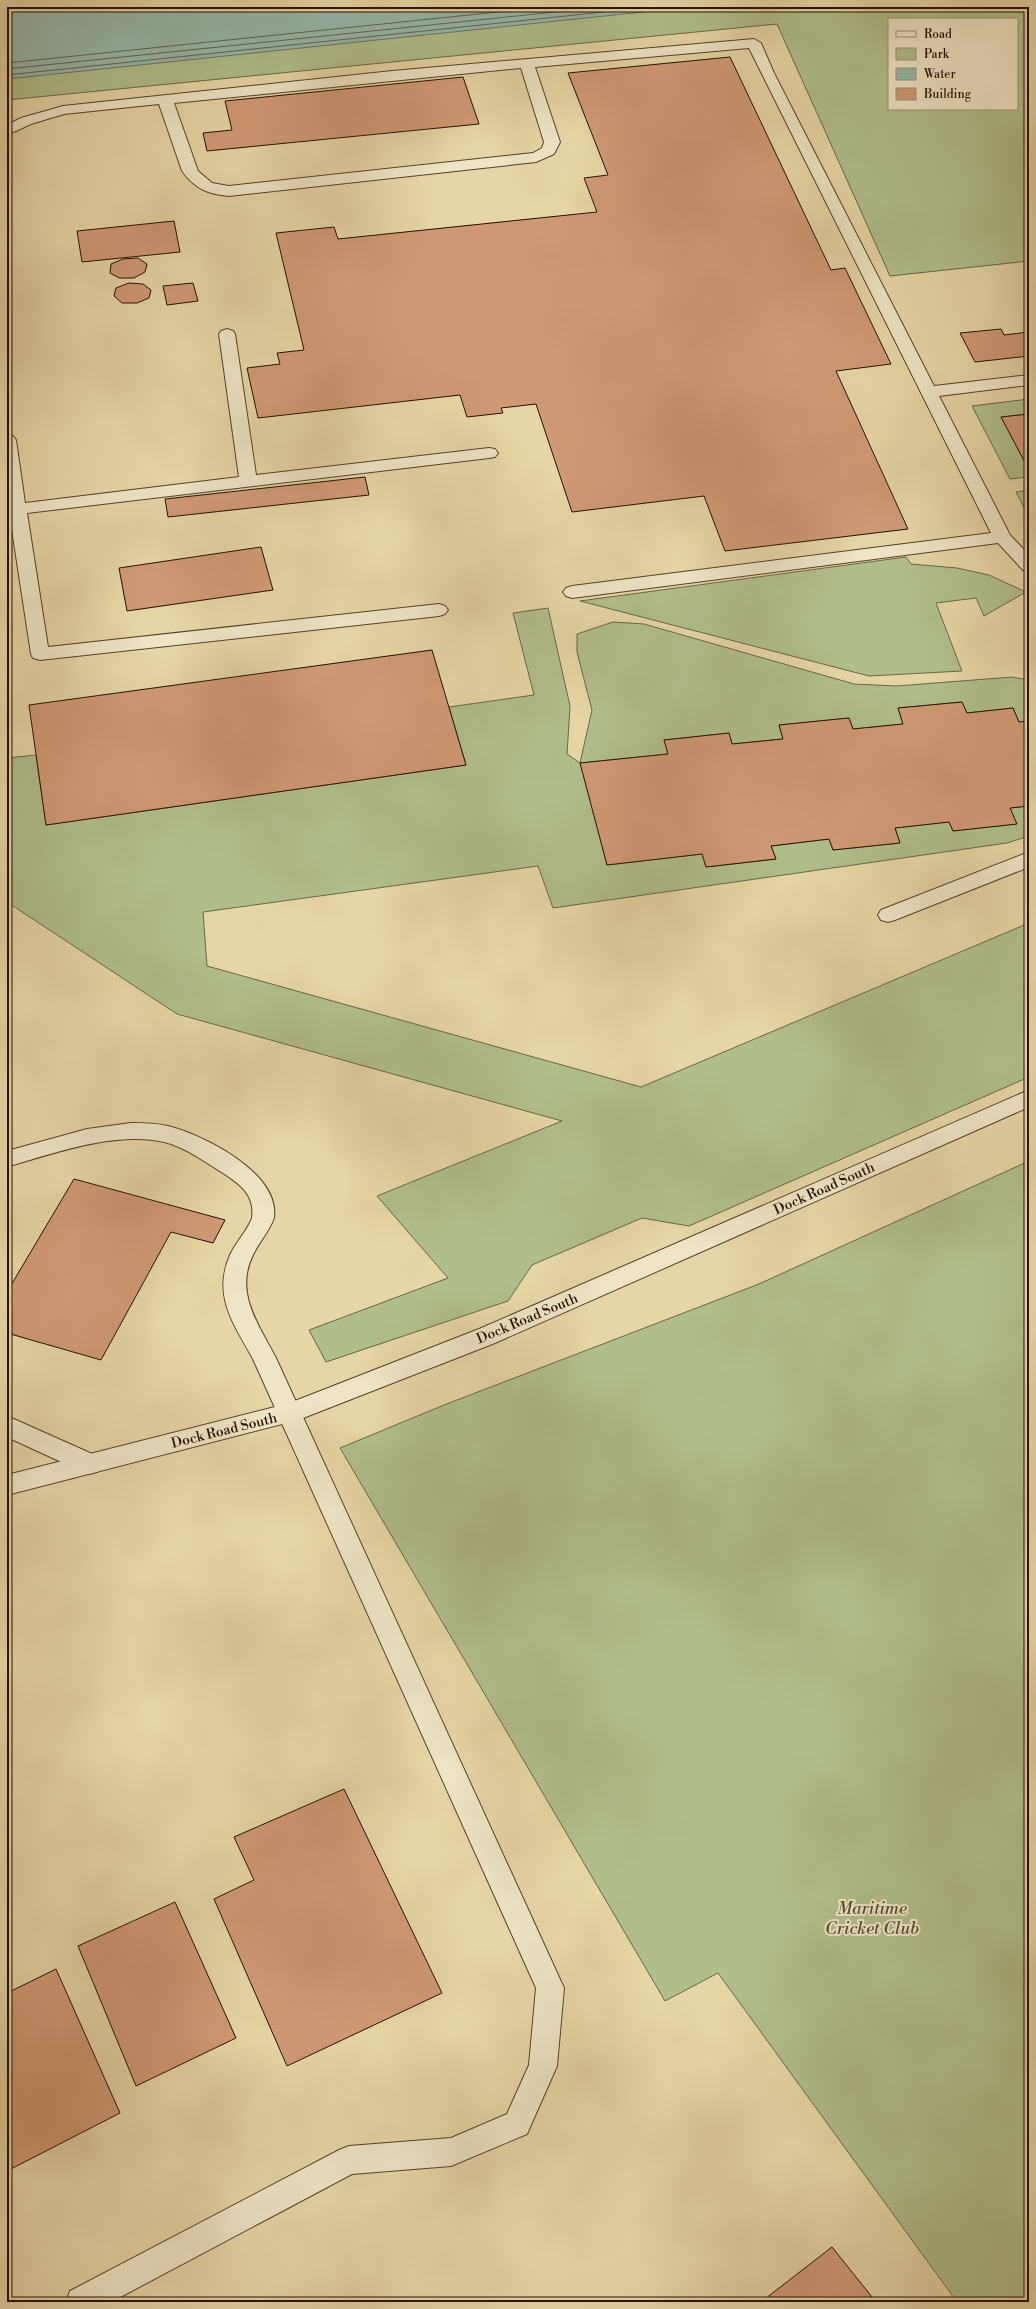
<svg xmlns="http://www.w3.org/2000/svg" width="1036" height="2309" font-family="'Libre Bodoni',serif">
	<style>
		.green { fill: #b0be8b; stroke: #6a6846; fill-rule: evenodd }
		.water { fill: #96b8ab; stroke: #697567 }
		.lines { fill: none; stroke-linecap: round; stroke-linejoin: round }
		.shore { stroke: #5e6456; stroke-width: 1 }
		.building { fill: #d09975; stroke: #251101 }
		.lane-casing { stroke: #55422a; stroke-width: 2 }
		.street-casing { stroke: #55422a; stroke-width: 2 }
		.lane { fill: #efe4c5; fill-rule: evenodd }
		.street { fill: #efe4c5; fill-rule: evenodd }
		.labels { text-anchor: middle; stroke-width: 4; stroke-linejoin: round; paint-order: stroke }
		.street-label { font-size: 14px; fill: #251101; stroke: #efe4c5 }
		.near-park-label { font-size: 17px; font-style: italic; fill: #564e31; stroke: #efe4c5 }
	</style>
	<rect width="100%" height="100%" fill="#e6d5a6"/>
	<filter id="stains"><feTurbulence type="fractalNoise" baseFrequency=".005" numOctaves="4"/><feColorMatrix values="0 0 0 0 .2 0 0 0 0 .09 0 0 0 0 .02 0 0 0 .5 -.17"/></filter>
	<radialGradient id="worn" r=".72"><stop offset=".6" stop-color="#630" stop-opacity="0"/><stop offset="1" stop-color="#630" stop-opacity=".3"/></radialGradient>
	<g class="green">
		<path d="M 7,7 L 1029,7 L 1029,261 L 890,276 L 777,24 L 7,100 ZM 889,19 L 1017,19 L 1017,109 L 889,109 Z"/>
		<polygon points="1029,399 1029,414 1001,417 1029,470 1029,477 1010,479 972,406"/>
		<polygon points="1029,490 1029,517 1016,492"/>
		<polygon points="906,557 911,564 957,568 989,575 1026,592 984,616 976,598 936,603 962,671 869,676 580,601"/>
		<polygon points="548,608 570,706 567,754 580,763 592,710 577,652 577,634 613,622 644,624 854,684 897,686 1012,677 1029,680 1029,721 1019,722 1013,708 967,713 962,702 898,708 903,724 853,729 849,718 779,725 783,739 732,744 729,733 664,740 668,754 581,763 607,865 702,854 706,867 776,859 771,846 829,839 833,850 900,843 895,828 949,822 953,831 1016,824 1010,808 1029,806 1029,836 1007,843 553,908 538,866 203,912 207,966 641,1087 1029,923 1029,1077 689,1226 642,1218 532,1265 508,1301 326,1362 309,1330 448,1278 377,1196 562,1121 177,1014 7,902 7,758 36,755 46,825 466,765 449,707 534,695 513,613"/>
		<polygon points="1029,1161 1029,2302 957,2302 718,1973 665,2001 340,1448 444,1405 759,1284"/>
	</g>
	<polygon class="water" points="7,7 690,7 7,79"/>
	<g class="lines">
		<g class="shore">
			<polyline points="7,63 546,7"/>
			<polyline points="7,69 603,7"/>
			<polyline points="7,75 651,7"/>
		</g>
	</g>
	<g class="building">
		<polygon points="730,57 831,270 845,268 891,364 836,371 908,529 725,551 704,496 572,512 536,404 501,408 503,413 467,417 460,395 258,418 247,368 280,364 277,353 304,350 276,233 334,227 338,239 597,212 584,178 608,175 568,73"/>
		<polygon points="463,77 479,124 207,151 203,133 232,130 225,101"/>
		<polygon points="174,221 180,252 82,262 77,231"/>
		<polygon points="138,258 147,264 145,272 134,278 119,278 110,273 111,264 123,259"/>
		<polygon points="129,283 143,284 151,290 149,298 137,303 122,303 114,296 116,288"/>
		<polygon points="193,283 198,301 167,305 163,286"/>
		<polygon points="1001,329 1004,335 1029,332 1029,356 975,362 960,333"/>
		<polygon points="1029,414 1029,470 1001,417"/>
		<polygon points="365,477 369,495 168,517 165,499"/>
		<polygon points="261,547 273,590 127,611 119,568"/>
		<polygon points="432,650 466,765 46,825 29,705"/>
		<polygon points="962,702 967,713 1013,708 1019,722 1029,721 1029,806 1010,808 1017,824 953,831 949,822 895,828 900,843 833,850 829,839 771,846 776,859 706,867 702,854 607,865 580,763 668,754 664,740 729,733 732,744 783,739 779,725 849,718 853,729 903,724 898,708"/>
		<polygon points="74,1179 225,1220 213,1243 171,1232 101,1360 7,1333 7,1292"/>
		<polygon points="344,1789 442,1993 287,2066 214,1899 254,1880 234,1837"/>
		<polygon points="175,1902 236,2038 136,2086 78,1946"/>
		<polygon points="56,1969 120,2113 7,2171 7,1993"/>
		<polygon points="832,2247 876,2302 761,2302"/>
	</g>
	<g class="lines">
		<defs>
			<g id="lane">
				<path d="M 754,39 L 761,43 L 774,73 L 934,386 L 1029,375 L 1029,385 L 939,396 L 1010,535 L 1029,555 L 1029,572 L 1023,570 L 998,543 L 572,598 L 566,596 L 563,592 L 566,588 L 572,586 L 991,533 L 749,48 L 535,67 L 560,142 L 554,154 L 536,162 L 229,196 C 208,194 195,189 182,171 L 159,104 L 64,114 L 31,124 L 7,135 L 7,125 L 21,118 L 63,106 L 392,71 ZM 521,68 L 544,142 L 542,148 L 533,153 L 229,186 L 212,183 L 198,171 L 174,103 Z"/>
				<polygon points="227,329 233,331 235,334 256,475 489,448 495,449 498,453 495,457 489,458 27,513 48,647 439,604 445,606 448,610 445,614 439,616 40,660 33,658 31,654 7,497 7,435 13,436 16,440 25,503 239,477 219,334 221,331"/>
				<polygon points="1029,852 1029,867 895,920 888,922 881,920 878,915 881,910"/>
				<path d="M 131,1123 C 143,1123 155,1123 168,1126 C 204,1135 280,1173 274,1218 C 269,1232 259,1242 253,1255 C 234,1293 259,1325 276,1358 L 564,1988 L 557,2066 L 527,2134 L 451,2166 L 352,2174 L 111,2302 L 66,2302 L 70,2291 L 339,2150 L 349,2146 L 451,2138 L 507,2114 L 529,2065 L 536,1988 L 253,1359 C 234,1324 212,1296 230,1255 C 236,1242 247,1231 252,1218 C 255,1195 241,1185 223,1173 C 205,1162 185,1147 164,1142 C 116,1131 53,1153 7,1167 L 7,1151 L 87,1129 Z"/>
				<polygon points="7,1416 99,1457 102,1464 99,1471 90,1474 81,1471 7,1437"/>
			</g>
			<polygon id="street" points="1029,1090 1029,1107 495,1343 298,1420 7,1495 7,1475 287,1404 479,1329"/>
		</defs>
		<use href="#lane" class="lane-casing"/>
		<use href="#street" class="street-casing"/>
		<use href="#lane" class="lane"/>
		<use href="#street" class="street"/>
	</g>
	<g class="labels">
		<g class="street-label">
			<text transform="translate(824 1188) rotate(-24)" y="5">Dock Road South</text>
			<text transform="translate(527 1318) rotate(-23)" y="5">Dock Road South</text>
			<text transform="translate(224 1430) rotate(-14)" y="5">Dock Road South</text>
		</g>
		<g class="near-park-label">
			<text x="872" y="1914">Maritime<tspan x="872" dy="20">Cricket Club</tspan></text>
		</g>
	</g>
	<rect width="1036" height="2309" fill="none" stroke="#e6d5a6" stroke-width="24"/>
	<rect x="8" y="8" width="1020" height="2293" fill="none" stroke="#251101" stroke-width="2"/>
	<rect x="12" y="12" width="1012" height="2285" fill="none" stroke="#251101"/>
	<rect x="888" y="18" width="130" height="92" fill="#efe4c5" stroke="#9e9077"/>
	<rect x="896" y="31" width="20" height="6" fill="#efe4c5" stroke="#9e9077"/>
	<text x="924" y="38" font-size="12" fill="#251101">Road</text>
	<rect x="896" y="48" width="20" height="12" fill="#b0be8b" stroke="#9e9077"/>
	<text x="924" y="58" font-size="12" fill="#251101">Park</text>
	<rect x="896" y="68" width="20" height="12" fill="#96b8ab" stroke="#9e9077"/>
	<text x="924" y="78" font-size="12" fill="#251101">Water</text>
	<rect x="896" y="88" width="20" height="12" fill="#d09975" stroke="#9e9077"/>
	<text x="924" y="98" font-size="12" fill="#251101">Building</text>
	<rect width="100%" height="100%" filter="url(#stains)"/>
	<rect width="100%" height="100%" fill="url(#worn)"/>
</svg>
